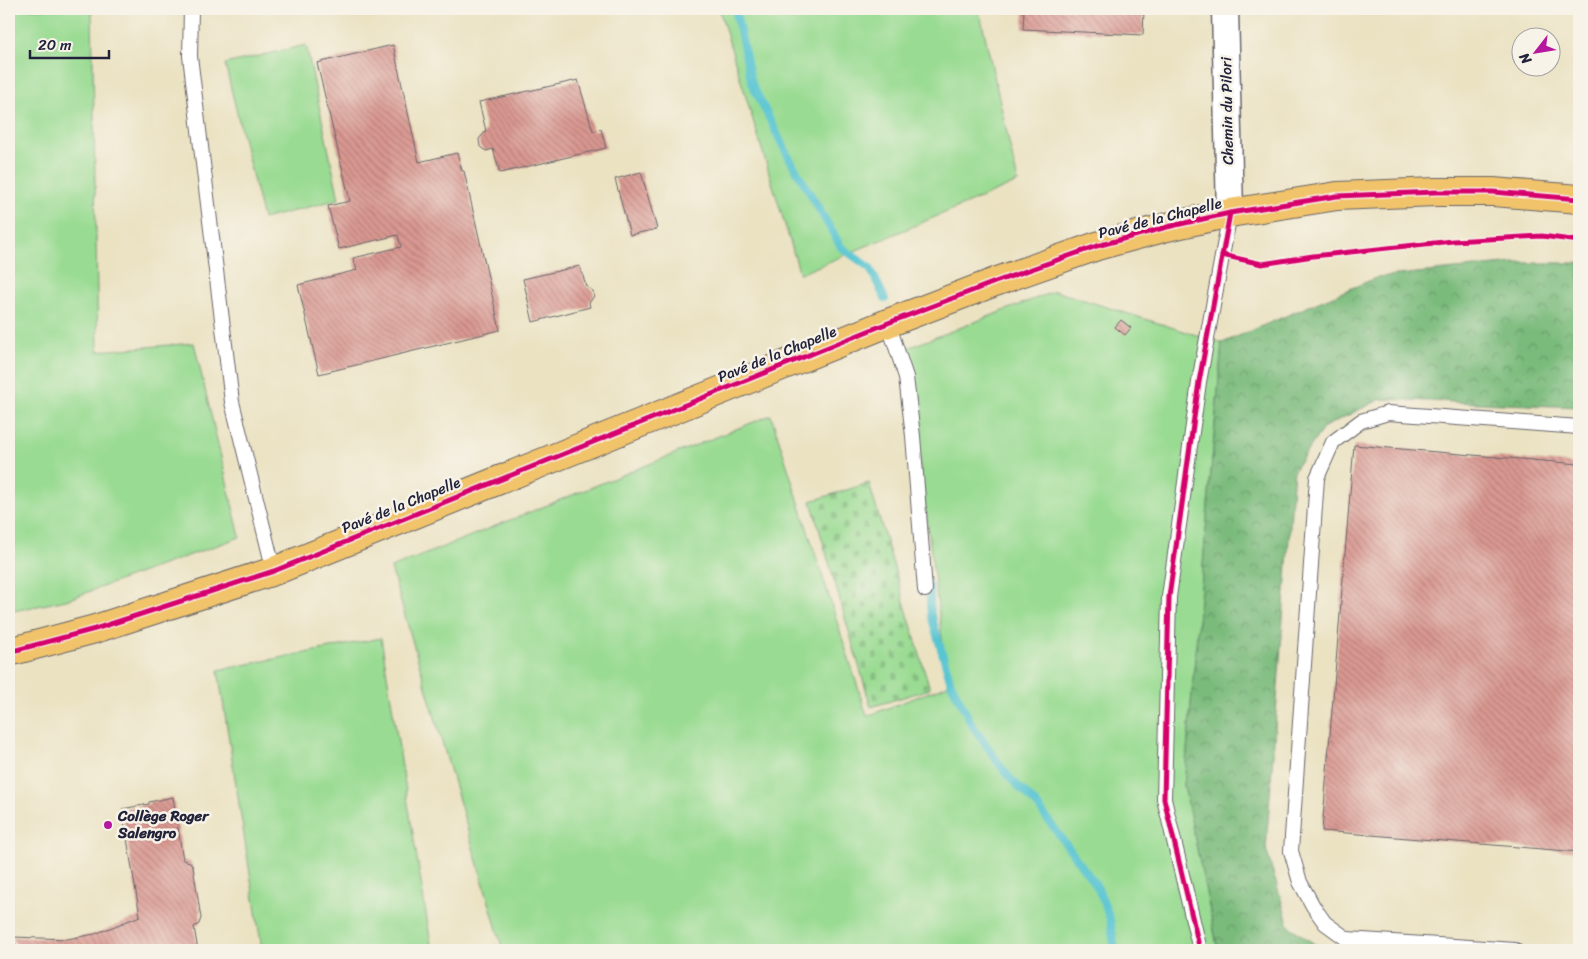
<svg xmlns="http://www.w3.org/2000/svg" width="1588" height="959" font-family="Sriracha,sans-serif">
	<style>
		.grass { fill: #99db92; stroke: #5e7e66 }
		.forest { fill: url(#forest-crowns); stroke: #4e6e5c }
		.cemetery { fill: url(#cemetery-stones); stroke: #5e7e66 }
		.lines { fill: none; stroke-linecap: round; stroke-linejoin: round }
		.stream { stroke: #59c5d2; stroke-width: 8 }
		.building { fill: url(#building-back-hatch) }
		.service-casing { stroke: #68656a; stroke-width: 16 }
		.minor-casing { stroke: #68656a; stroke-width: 29 }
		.primary-casing { stroke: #68656a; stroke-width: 30 }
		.service { stroke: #fff; stroke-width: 14 }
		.minor { stroke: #fff; stroke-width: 26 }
		.primary { stroke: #f1c36a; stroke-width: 28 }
		.cycleway-casing { stroke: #f7f3e8; stroke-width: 8 }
		.cycleway { stroke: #d6006c; stroke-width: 5 }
		.poi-dot { fill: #b5179e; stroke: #f7f3e8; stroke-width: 2 }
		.labels { text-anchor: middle; stroke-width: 5; stroke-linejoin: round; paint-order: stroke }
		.street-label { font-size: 15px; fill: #22223b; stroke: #f7f3e8 }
		.poi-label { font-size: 15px; font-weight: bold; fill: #22223b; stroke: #f7f3e8; text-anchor: start }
	</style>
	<defs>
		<pattern id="forest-crowns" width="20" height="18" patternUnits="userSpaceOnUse" patternTransform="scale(1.25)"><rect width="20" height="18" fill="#7abb7c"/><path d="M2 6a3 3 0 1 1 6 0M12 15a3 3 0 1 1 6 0" fill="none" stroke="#649867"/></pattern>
		<pattern id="cemetery-stones" width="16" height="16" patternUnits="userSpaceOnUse" patternTransform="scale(1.25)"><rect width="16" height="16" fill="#99db92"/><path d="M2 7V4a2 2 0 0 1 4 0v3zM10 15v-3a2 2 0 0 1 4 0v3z" fill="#84bc7f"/></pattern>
		<pattern id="building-back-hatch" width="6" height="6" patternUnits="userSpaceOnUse" patternTransform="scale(1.25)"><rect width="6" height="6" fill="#da9891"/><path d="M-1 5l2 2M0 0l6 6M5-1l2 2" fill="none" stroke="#b07c78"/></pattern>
	</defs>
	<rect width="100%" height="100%" fill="#f7f3e8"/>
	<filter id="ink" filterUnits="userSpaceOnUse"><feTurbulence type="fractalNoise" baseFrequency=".02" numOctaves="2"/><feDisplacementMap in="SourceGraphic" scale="10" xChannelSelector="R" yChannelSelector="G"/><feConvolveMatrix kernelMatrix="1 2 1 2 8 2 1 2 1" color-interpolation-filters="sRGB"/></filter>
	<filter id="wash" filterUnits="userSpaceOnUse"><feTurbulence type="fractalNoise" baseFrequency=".0096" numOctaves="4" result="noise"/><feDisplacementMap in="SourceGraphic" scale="20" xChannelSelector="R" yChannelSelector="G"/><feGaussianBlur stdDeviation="1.12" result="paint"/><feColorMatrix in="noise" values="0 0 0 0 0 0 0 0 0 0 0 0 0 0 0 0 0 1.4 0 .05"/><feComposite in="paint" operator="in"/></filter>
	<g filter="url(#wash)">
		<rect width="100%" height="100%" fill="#ebe2c2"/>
		<g class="grass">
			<polygon points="9,9 92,9 98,351 194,343 240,537 66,600 9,612"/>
			<polygon points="719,9 979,9 1018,182 800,274"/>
			<polygon points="306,45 339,199 263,219 225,64"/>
			<polygon points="1055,291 1222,343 1184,786 1218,950 503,950 391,568 771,415 867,716 948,685 905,349"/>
			<polygon points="381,638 432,950 262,950 218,670"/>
		</g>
		<polygon class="forest" points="1514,263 1579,263 1579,407 1381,399 1324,427 1294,470 1266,849 1289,926 1323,950 1218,950 1184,786 1222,343 1378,277"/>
		<polygon class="cemetery" points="869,483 930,689 871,707 811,501"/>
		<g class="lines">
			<g class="stream">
				<polyline points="735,9 752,84 787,154 841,247 870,268 885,299"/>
				<polyline points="929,586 931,615 951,683 972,725 1007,775 1037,805 1098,888 1110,919 1115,950"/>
			</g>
		</g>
		<g id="blocks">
			<g class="building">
				<polygon points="1024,9 1144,9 1143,35 1023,29"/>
				<polygon points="393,45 419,162 457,153 462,171 464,171 500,330 319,374 298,285 357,270 353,258 401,247 398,235 339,249 328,206 350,201 317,63"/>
				<polygon points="578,80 593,131 601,129 606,148 500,173 493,149 486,151 480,147 479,139 486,131 479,102"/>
				<polygon points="641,172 657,229 630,235 615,179"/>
				<polygon points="580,266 586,286 593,291 594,296 589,303 590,307 533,322 523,279"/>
				<polygon points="1121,320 1131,328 1125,335 1115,327"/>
				<polygon points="1354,445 1579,464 1579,852 1322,831"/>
				<polygon points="173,797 183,860 190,862 193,867 201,918 199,924 194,927 198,950 110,950 109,948 93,950 17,950 13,937 67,939 95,934 140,916 122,809 149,804 149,802"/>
			</g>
		</g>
	</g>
	<g filter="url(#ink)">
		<use href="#blocks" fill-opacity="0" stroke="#68656a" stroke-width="1"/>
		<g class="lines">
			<defs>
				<g id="service">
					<polyline points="191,9 190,56 232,402 274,571"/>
					<polyline points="888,323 906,377 913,436 925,590"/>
					<polyline points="1200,950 1164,799 1169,597 1199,382 1230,213"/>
					<polyline points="1515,950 1347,939 1325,923 1313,906 1300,882 1291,851 1317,478 1333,442 1361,421 1388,413 1579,427"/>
				</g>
				<polyline id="minor" points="1225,9 1230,213"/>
				<polyline id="primary" points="9,652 95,629 274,571 888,323 995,282 1097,246 1167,227 1230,213 1337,196 1436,192 1493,192 1579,199"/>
			</defs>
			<use href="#service" class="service-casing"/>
			<use href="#minor" class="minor-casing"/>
			<use href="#primary" class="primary-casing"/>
			<use href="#service" class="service"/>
			<use href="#minor" class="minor"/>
			<use href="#primary" class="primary"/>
			<defs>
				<g id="cycleway">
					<polyline points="1222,255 1262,264 1313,256 1453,241 1542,236 1579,241"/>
					<polyline points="9,652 95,629 274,571 888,323 995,282 1097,246 1167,227 1230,213 1337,196 1436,192 1493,192 1579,199"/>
					<polyline points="1200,950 1164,799 1169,597 1199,382 1230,213"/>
				</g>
			</defs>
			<use href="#cycleway" class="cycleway-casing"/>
			<use href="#cycleway" class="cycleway"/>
		</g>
	</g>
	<circle class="poi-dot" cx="108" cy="825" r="5"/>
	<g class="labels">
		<g class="street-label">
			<text transform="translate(1227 111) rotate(-91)" y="5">Chemin du Pilori</text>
			<text transform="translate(1160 218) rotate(-14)" y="5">Pavé de la Chapelle</text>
			<text transform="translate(777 354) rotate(-22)" y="5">Pavé de la Chapelle</text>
			<text transform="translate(401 505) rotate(-22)" y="5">Pavé de la Chapelle</text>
		</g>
		<g class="poi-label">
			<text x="118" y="821">Collège Roger<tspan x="118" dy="17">Salengro</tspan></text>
		</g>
	</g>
	<rect width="1588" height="959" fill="none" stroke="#f7f3e8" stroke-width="30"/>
	<g transform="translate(1536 52) rotate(239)"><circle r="24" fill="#f7f3e8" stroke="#a29fa3"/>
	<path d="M0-4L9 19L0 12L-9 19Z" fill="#b5179e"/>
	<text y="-8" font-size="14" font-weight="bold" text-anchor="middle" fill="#22223b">N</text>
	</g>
	<path d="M30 50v8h79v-8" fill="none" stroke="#22223b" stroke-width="2.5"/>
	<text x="38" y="50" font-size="15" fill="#22223b" stroke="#f7f3e8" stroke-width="4" paint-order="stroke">20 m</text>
</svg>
